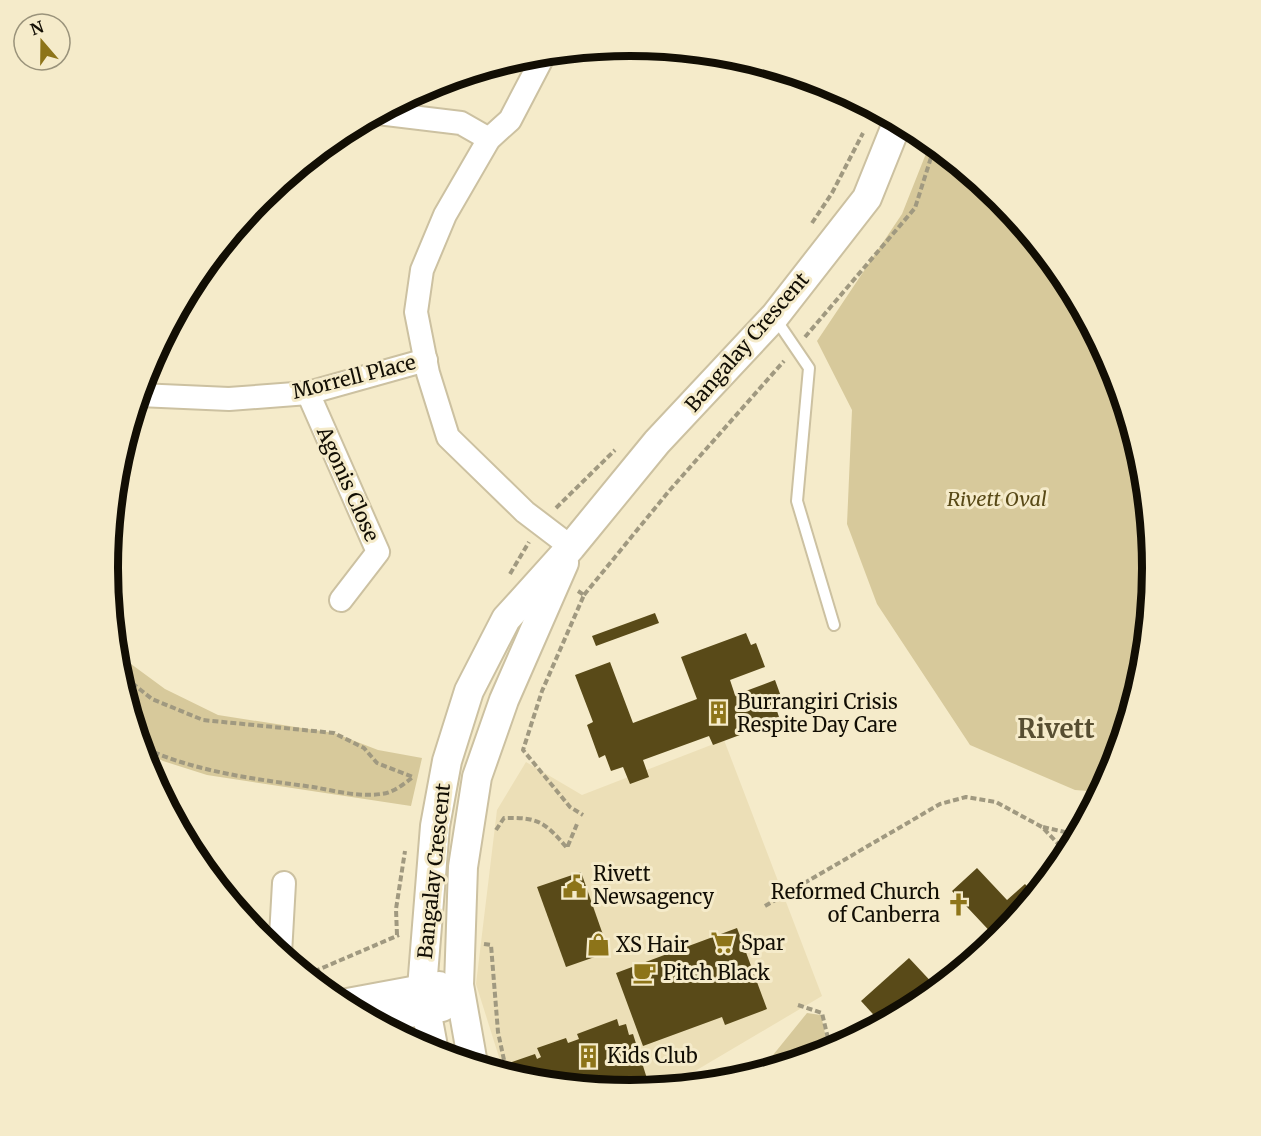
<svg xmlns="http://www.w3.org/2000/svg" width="1261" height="1136" font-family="Merriweather,serif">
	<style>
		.built { fill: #ecdfb7 }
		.green { fill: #d7c99b }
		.building { fill: #594a18 }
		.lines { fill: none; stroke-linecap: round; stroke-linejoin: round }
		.service-casing { stroke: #ccc1a1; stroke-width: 14 }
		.minor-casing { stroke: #ccc1a1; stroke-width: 26 }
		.tertiary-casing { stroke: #ccc1a1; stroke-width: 32 }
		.path { stroke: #a09980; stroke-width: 4; stroke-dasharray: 6 3; stroke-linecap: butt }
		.service { stroke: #fff; stroke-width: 10 }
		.minor { stroke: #fff; stroke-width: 22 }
		.tertiary { stroke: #fff; stroke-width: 28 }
		.labels { text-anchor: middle; stroke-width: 6; stroke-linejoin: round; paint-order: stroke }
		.street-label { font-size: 20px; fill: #120e04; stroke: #f5ebca }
		.park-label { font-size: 20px; font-style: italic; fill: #584916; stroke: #f5ebca }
		.poi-label { font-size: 20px; fill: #120e04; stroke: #f5ebca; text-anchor: start }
		.district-label { font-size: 26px; font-weight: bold; fill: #574e32; stroke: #f5ebca }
		.rim { fill: none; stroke: #120e04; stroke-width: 8 }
	</style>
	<rect width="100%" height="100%" fill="#f5ebca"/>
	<polygon class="built" points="724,740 822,996 668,1087 630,1091 528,1081 504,1073 476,984 497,810 526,762 582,795"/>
	<g class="green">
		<polygon points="931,141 1001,198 1066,278 1114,368 1144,466 1153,568 1143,670 1114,768 1101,792 1075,790 970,745 877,604 847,524 852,410 817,341 902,214"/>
		<polygon points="116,653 165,689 218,715 334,733 378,750 422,758 411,806 207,775 163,761 142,750 117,670"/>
		<polygon points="807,1013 821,1015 829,1052 751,1075 769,1060"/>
	</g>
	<g class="building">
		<polygon points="655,613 659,623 596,646 592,636"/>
		<polygon points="746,633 751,645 756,643 765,667 730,680 735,695 775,680 783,702 775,705 780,720 713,745 709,736 643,760 649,777 630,784 623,767 611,771 605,755 599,758 587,725 593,722 575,675 610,662 633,723 697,699 681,657"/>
		<polygon points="977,868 1007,900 1025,884 1035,895 998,940 952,891"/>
		<polygon points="581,872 609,952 566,967 537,887"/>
		<polygon points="737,928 767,1009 725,1025 722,1017 643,1046 616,973"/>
		<polygon points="909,958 938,989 921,1003 882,1024 861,1001"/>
		<polygon points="617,1019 619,1026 626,1024 629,1035 633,1034 649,1085 630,1091 528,1081 514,1076 509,1063 535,1054 537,1059 541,1057 537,1048 566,1038 568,1043 579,1039 577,1034"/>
	</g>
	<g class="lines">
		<defs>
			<polyline id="service" points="775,318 809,368 797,501 834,625"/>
			<g id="minor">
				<polyline points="545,53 510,120 489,139 445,215 422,270 416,312 428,373 448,437 525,512 571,547"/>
				<polyline points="378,113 461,123 489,139"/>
				<polyline points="308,393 378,552 341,600"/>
				<polyline points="139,395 229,399 308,393 426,360"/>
				<polyline points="280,954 284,883"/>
			</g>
			<g id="tertiary">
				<polyline points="342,1004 439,986"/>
				<polyline points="372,1020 442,1007"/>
				<polyline points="434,1052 422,988 435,826 447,761 469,691 506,619 571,547 657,442 775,316 867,198 898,121"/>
				<polyline points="473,1064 459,985 463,867 477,777 504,700 564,563"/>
			</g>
		</defs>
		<use href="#service" class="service-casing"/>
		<use href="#minor" class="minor-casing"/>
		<use href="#tertiary" class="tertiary-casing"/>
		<g class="path">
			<polyline points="812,223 832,193 863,133"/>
			<polyline points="805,337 915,208 935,145"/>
			<polyline points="556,508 615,450"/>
			<polyline points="510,574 529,542"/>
			<polyline points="578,591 584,595 542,691 523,750 570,807 583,815"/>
			<polyline points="584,595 669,491 784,361"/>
			<path d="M 118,672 L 152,699 L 203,720 L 334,733 L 364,748 L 377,763 L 413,777 C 404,784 393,793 381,794 C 359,797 335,791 313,787 C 255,779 194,772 140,746"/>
			<polyline points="1043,827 1078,835"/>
			<path d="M 496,830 L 504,818 C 538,817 545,822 567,848 L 577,824"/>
			<polyline points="765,906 940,804 966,797 996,802 1042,827 1068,854"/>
			<polyline points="397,935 396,909 405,851"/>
			<polyline points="484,944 491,945 498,1032 507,1074"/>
			<polyline points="306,975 399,935"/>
			<polyline points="798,1005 822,1013 831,1051"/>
		</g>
		<use href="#service" class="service"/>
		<use href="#minor" class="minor"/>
		<use href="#tertiary" class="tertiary"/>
	</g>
	<defs>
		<symbol id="building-bare" viewBox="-9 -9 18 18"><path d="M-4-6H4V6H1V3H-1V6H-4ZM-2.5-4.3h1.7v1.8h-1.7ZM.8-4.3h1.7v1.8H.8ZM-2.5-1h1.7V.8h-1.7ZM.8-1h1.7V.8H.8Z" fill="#8d7419" stroke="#f5ebca" stroke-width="2.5" paint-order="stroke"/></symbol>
		<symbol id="civic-bare" viewBox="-9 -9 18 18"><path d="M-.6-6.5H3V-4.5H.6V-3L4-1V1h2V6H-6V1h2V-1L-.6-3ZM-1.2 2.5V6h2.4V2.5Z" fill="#8d7419" stroke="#f5ebca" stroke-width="2.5" paint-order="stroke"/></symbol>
		<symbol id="church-bare" viewBox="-9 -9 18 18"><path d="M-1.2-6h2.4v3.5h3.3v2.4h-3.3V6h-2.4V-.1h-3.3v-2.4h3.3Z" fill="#8d7419" stroke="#f5ebca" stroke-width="2.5" paint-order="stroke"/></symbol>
		<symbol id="supermarket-bare" viewBox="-9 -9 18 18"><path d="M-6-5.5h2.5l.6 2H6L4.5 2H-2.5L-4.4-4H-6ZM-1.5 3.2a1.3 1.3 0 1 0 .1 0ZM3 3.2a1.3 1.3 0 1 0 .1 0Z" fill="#8d7419" stroke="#f5ebca" stroke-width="2.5" paint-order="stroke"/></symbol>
		<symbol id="shop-bare" viewBox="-9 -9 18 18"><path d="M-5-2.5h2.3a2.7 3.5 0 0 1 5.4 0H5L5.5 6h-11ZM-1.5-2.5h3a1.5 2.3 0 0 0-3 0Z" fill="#8d7419" stroke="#f5ebca" stroke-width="2.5" paint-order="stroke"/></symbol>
		<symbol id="cafe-bare" viewBox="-9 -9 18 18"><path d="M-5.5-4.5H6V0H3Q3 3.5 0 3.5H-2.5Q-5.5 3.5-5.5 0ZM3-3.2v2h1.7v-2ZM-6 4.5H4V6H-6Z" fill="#8d7419" stroke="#f5ebca" stroke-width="2.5" paint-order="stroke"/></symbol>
	</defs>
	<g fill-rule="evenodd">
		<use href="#building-bare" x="702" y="696" width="33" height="33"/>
		<use href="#civic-bare" x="558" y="870" width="33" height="33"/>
		<use href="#church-bare" x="942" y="888" width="33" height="33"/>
		<use href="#supermarket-bare" x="706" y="926" width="33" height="33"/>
		<use href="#shop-bare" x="582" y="928" width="33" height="33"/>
		<use href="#cafe-bare" x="628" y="956" width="33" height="33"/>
		<use href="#building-bare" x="572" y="1040" width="33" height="33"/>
	</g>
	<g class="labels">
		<g class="street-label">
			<text transform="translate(747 342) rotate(-49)" y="7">Bangalay Crescent</text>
			<text transform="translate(354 377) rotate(-14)" y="7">Morrell Place</text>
			<text transform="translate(348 484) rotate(66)" y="7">Agonis Close</text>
			<text transform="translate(434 871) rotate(-84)" y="7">Bangalay Crescent</text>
		</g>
		<g class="park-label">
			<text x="997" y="506">Rivett Oval</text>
		</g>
		<g class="poi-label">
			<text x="737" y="709">Burrangiri Crisis<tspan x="737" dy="23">Respite Day Care</tspan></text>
			<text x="593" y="881">Rivett<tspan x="593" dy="23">Newsagency</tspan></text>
			<text x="940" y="899" text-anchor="end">Reformed Church<tspan x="940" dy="23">of Canberra</tspan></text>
			<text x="741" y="950">Spar</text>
			<text x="616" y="952">XS Hair</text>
			<text x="663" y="980">Pitch Black</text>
			<text x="607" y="1063">Kids Club</text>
		</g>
		<g class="district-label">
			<text x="1056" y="738">Rivett</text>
		</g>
	</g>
	<path d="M0 0H1261V1136H0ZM118 568a512 512 0 1 1 1024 0a512 512 0 1 1-1024 0Z" fill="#f5ebca" fill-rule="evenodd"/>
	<path class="rim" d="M118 568a512 512 0 1 1 1024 0a512 512 0 1 1-1024 0Z"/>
	<g transform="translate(42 42) rotate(340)"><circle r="28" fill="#f5ebca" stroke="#9a937b" stroke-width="1.5"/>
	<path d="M0-4.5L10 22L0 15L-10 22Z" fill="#8d7419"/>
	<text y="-9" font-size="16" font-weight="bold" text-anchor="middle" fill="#120e04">N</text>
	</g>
</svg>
